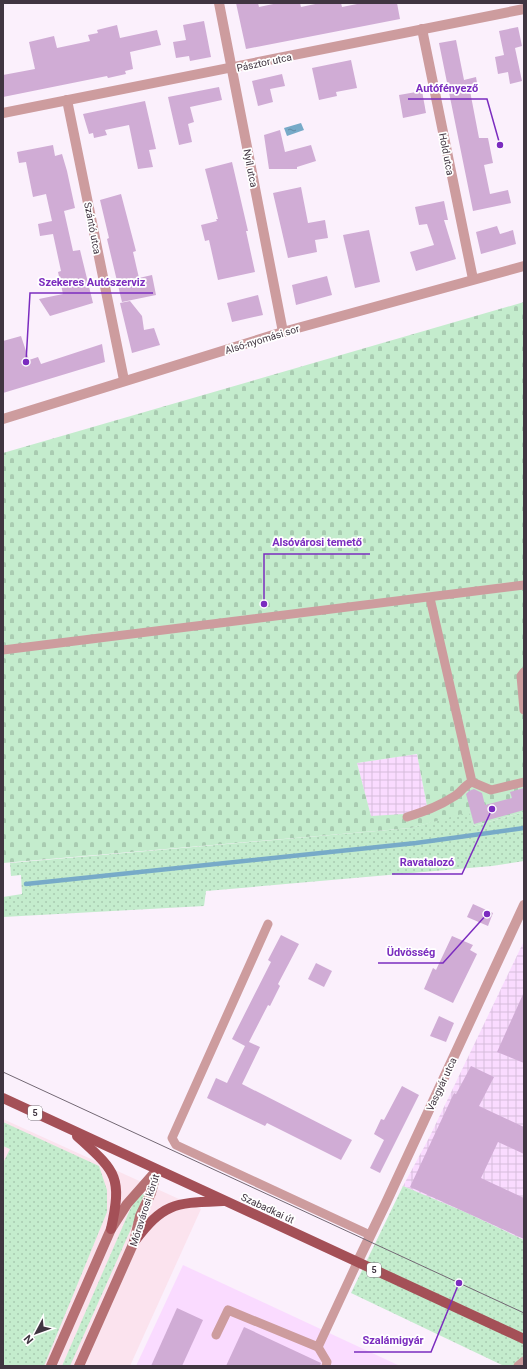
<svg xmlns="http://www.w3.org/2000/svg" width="527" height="1369" font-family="Roboto,sans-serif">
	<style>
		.commercial { fill: #fbe3ee }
		.industrial { fill: url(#industrial-grid) }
		.built { fill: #fadbff }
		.grass { fill: url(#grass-dots) }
		.cemetery { fill: url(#cemetery-stones); fill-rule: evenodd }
		.water { fill: url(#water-ripples) }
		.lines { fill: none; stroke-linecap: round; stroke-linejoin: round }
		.stream { stroke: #77aac8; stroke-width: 4.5 }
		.building { fill: #d0acd5 }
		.lane { stroke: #cd9c9e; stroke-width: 9 }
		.street { stroke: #cd9c9e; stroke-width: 10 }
		.secondary { stroke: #b67174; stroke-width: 10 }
		.primary { stroke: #a45057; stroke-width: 10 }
		.tram { stroke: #736874; stroke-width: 1 }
		.labels { text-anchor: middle; stroke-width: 3.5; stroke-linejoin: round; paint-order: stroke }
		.shield { fill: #fff; stroke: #79727a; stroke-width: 1 }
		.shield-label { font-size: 9px; font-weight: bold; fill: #403541 }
		.street-label { font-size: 10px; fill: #403541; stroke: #fff }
		.leader { fill: none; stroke: #7b2cbf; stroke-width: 1.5 }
		.callout-dot { fill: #7b2cbf; stroke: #fff; stroke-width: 1.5 }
		.callout-label { font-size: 11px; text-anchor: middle; font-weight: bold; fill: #7b2cbf; stroke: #fff; stroke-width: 3.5; stroke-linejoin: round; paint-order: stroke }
	</style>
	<defs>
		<pattern id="industrial-grid" width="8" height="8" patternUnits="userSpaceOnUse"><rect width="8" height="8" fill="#fadbff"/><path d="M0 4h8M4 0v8" fill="none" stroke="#d7bddc"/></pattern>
		<pattern id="grass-dots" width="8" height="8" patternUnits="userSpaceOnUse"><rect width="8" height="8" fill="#c4eccd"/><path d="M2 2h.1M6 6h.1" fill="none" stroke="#a9cbb1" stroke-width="1.8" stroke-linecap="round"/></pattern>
		<pattern id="cemetery-stones" width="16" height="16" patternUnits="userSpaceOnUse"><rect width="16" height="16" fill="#c4eccd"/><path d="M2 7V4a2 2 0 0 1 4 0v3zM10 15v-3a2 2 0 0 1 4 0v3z" fill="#a9cbb1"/></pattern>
		<pattern id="water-ripples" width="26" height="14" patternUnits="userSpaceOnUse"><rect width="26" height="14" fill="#77aac8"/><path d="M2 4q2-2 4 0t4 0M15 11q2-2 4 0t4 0" fill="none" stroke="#638ba4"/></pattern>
	</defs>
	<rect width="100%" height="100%" fill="#fbf0fc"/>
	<polygon class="commercial" points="3,1119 201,1209 130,1366 3,1366"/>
	<g class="industrial">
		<polygon points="417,754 427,806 404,814 371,817 357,763"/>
		<polygon points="524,941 524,1240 465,1212 403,1186 429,1138"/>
	</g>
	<polygon class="built" points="183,1265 400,1366 136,1366"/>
	<g class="grass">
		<polygon points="469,811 474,826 524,812 524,861 492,866 206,891 204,906 3,917 3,897 22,894 21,875 11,876 10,863 411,828"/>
		<polygon points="3,1122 99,1166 107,1190 107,1212 44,1366 3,1366 3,1163 10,1149 3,1146"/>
		<polygon points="403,1186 465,1212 524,1240 524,1366 504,1366 351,1293"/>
		<polygon points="142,1194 146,1195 70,1366 62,1366 129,1212 134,1202"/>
	</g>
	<path class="cemetery" d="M 524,302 L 524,812 L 474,826 L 469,812 L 411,828 L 3,863 L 3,453 ZM 417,754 L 427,806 L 404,814 L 371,816 L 357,763 Z"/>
	<polygon class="water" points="301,123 304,130 287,136 284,128"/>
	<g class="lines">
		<polyline class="stream" points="26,884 416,843 524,828"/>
	</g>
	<g class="building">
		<polygon points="236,3 258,3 259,7 278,3 300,3 301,7 320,3 341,3 342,7 362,3 397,3 400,19 246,49"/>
		<polygon points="204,21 211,57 190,61 189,56 176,58 173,42 186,40 183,25"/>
		<polygon points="117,25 120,38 157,30 161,45 130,52 133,69 125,71 126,74 108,78 107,76 3,97 3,75 35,69 29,42 54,36 57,48 90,41 88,35 98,33 97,30"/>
		<polygon points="518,27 522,46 515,48 522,81 510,84 508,72 498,74 495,57 504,55 499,31"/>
		<polygon points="456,40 464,80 476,77 478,89 470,91 479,138 488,138 493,163 484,165 490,194 508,190 511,203 473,211 439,43"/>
		<polygon points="351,60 357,88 336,92 337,96 319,100 312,68"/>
		<polygon points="282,74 285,86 270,89 273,102 258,106 252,81"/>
		<polygon points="219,87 222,100 190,107 194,122 188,124 192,142 179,145 168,97"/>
		<polygon points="422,91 426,113 403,118 399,95"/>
		<polygon points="145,101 156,149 149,150 153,167 138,169 129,125 105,130 107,135 94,138 93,133 89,134 83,114"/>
		<polygon points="280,130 285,152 311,145 316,161 297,167 297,169 269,169 264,135"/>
		<polygon points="53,145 55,156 62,154 67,171 75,208 64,211 73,251 80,250 93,303 50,316 39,299 63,294 58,272 61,271 53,234 40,236 38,224 52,221 46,194 33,197 26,162 19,163 17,152"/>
		<polygon points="232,162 248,231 246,231 255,272 218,280 209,240 205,241 201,225 217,221 216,219 218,219 205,169"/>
		<polygon points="301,187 308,223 325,220 328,238 315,240 317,252 288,258 273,193"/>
		<polygon points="121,194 136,251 133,252 139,278 152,275 156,295 122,302 107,239 109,238 100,200"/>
		<polygon points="444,201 448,220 444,220 456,259 416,271 410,252 434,245 427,224 419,225 415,207"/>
		<polygon points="497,226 500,234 513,230 516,244 481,254 476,232"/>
		<polygon points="369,230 380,282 355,288 343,235"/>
		<polygon points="327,276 332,295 296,305 292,285"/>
		<polygon points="258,295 263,315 232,322 227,303"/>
		<polygon points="130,301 142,316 144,330 154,328 160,345 132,353 120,303"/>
		<polygon points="21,336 29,360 38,357 41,364 102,344 105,362 3,393 3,341"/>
		<polygon points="524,788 524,810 474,824 466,794 469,791 474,789 482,793 485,805 512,798 510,792"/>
		<polygon points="473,904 493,913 488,926 467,917"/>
		<polygon points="281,935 299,944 278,984 280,986 270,1006 268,1005 249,1042 260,1047 242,1084 352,1140 341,1160 267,1123 265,1126 207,1098 216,1078 227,1083 245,1046 232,1039 271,962 268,960"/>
		<polygon points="452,936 473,945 470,950 477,954 453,1003 424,989 433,968 436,970"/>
		<polygon points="316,963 332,971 324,987 308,979"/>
		<polygon points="524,992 524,1063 497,1052"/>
		<polygon points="439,1016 454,1023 446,1042 430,1036"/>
		<polygon points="471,1066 494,1077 479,1106 524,1127 524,1154 498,1142 481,1178 524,1198 524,1239 410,1187 454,1093 456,1094"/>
		<polygon points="402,1086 419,1095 380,1173 370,1168 384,1140 374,1134 381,1119 384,1120"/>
		<polygon points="177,1308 203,1320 182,1366 151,1366"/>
		<polygon points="244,1327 321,1363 320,1366 226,1366"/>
	</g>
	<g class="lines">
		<g class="lane">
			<polyline points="430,598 472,782 491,790 524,782"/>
			<polyline points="3,650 524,585"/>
			<polyline points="524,672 521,676 524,710"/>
			<path d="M 407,817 C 423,812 438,807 453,797 C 461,793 464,785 472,782"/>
			<polyline points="268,924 172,1138 176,1145 370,1235"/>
			<polyline points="216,1335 228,1310 318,1347 357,1263"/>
			<polyline points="318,1347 327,1362 326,1366"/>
			<polyline points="518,1366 524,1361"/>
		</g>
		<g class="street">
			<polyline points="219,3 283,332"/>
			<polyline points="422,29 473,279"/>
			<polyline points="67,100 124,380"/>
			<polyline points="3,113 524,9"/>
			<polyline points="3,419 283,332 524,266"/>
			<polyline points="357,1263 385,1205 524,905"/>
		</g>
		<g class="secondary">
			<polyline points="51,1366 111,1229 127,1204 157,1170"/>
			<polyline points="79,1366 134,1242 140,1216 151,1193 156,1174"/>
		</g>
		<g class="primary">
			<polyline points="3,1098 524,1339"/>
			<path d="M 77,1136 C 115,1171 123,1175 111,1229"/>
			<path d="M 134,1242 C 164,1202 175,1203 223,1201"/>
		</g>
		<polyline class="tram" points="3,1072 524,1313"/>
	</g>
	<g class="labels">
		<g class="shield">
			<rect x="28" y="1106" width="14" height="14" rx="3"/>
			<rect x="367" y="1263" width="14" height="14" rx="3"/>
		</g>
		<g class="shield-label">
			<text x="35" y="1116">5</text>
			<text x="374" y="1273">5</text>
		</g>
		<g class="street-label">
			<text transform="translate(264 62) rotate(-12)" y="4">Pásztor utca</text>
			<text transform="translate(447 154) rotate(79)" y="4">Hold utca</text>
			<text transform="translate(251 168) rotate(79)" y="4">Nyíl utca</text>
			<text transform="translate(93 228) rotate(79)" y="4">Szántó utca</text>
			<text transform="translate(262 339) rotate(-17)" y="4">Alsó-nyomási sor</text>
			<text transform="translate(441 1084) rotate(-65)" y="4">Vasgyár utca</text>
			<text transform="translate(268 1208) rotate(25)" y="4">Szabadkai út</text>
			<text transform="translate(144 1210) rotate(-72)" y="4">Móravárosi körút</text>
		</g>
	</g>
	<path class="leader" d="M500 145L487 99H408M26 362L30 293H153M264 604L264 554H370M492 809L462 874H392M487 914L443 963H378M459 1283L431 1352H354"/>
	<g class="callout-dot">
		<circle cx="500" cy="145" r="4"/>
		<circle cx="26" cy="362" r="4"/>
		<circle cx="264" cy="604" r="4"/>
		<circle cx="492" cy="809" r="4"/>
		<circle cx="487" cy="914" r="4"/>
		<circle cx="459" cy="1283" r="4"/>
	</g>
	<g class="callout-label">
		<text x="447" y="92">Autófényező</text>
		<text x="92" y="286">Szekeres Autószerviz</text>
		<text x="317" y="546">Alsóvárosi temető</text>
		<text x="427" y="866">Ravatalozó</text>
		<text x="411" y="956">Üdvösség</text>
		<text x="393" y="1344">Szalámigyár</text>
	</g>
	<rect width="527" height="1369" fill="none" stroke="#403541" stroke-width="8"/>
	<g transform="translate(36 1333) rotate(229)" stroke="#ffffff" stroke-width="3" paint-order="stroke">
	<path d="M0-3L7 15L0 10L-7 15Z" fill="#403541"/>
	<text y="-6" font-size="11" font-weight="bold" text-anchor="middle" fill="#403541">N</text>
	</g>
</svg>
